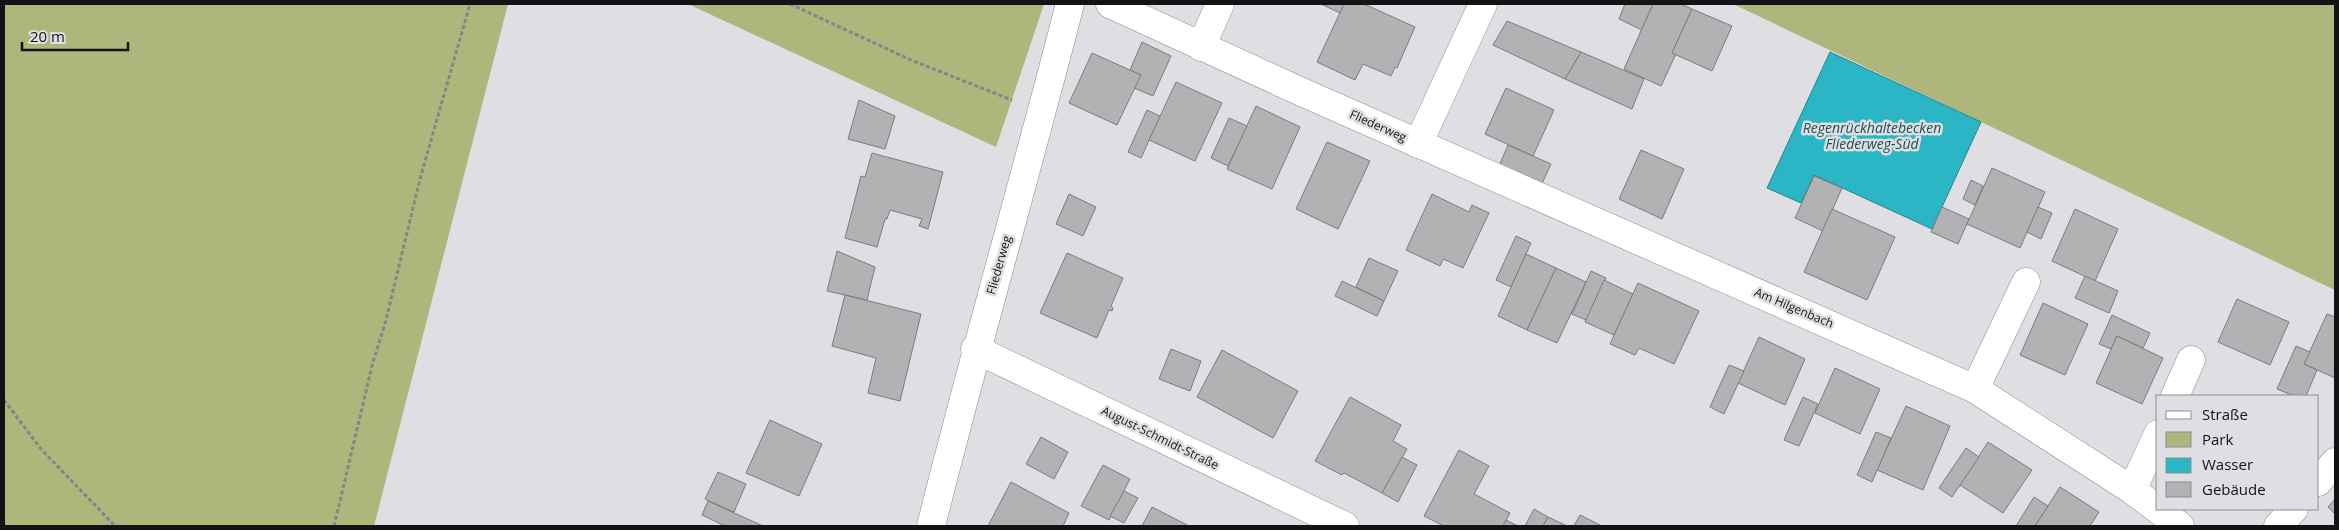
<svg xmlns="http://www.w3.org/2000/svg" width="2339" height="530" font-family="'Open Sans',sans-serif">
	<style>
		.green { fill: #aeb67b }
		.water { fill: #2bb6c5; stroke: #248590 }
		.building { fill: #b2b1b4; stroke: #7c7b7f }
		.lines { fill: none; stroke-linecap: round; stroke-linejoin: round }
		.minor-casing { stroke: #8d8c90; stroke-width: 29 }
		.path { stroke: #858487; stroke-width: 3; stroke-dasharray: 4 2.5; stroke-linecap: butt }
		.minor { stroke: #fff; stroke-width: 28 }
		.labels { text-anchor: middle; stroke-width: 5; stroke-linejoin: round; paint-order: stroke }
		.street-label { font-size: 12px; fill: #131214; stroke: #dfdee2 }
		.water-label { font-size: 14px; font-style: italic; fill: #195056; stroke: #dfdee2 }
	</style>
	<rect width="100%" height="100%" fill="#dfdee2"/>
	<g class="green">
		<polygon points="4,4 508,4 374,526 4,526"/>
		<polygon points="688,4 1044,4 996,147"/>
		<polygon points="1733,4 2335,4 2335,290"/>
	</g>
	<polygon class="water" points="1830,52 1981,122 1932,229 1814,175 1801,203 1767,188"/>
	<g class="building">
		<polygon points="1321,4 1344,4 1340,13"/>
		<polygon points="1344,4 1364,4 1415,27 1397,68 1395,67 1391,76 1363,64 1355,80 1317,62"/>
		<polygon points="1625,4 1653,4 1642,30 1619,19"/>
		<polygon points="1653,4 1681,4 1692,9 1672,53 1676,54 1661,86 1624,69"/>
		<polygon points="1692,9 1732,26 1712,71 1672,53"/>
		<polygon points="1507,21 1581,52 1565,79 1493,45"/>
		<polygon points="1142,42 1171,56 1153,96 1134,88 1141,75 1130,70"/>
		<polygon points="1581,52 1644,79 1632,109 1565,79"/>
		<polygon points="1092,53 1141,75 1117,125 1069,103"/>
		<polygon points="1176,82 1222,103 1195,161 1149,140"/>
		<polygon points="1506,88 1554,110 1533,156 1485,134"/>
		<polygon points="859,100 895,116 885,149 848,139"/>
		<polygon points="1256,106 1300,127 1272,189 1227,169"/>
		<polygon points="1147,110 1160,116 1141,158 1128,152"/>
		<polygon points="1229,118 1247,126 1228,166 1211,158"/>
		<polygon points="1327,142 1370,161 1338,229 1296,209"/>
		<polygon points="1508,145 1551,164 1538,192 1496,173"/>
		<polygon points="1641,150 1684,169 1662,219 1619,199"/>
		<polygon points="872,153 943,172 928,229 919,226 922,219 890,210 887,219 885,219 877,247 845,238 861,176 865,177"/>
		<polygon points="1992,168 2045,192 2020,248 1967,224"/>
		<polygon points="1814,176 1842,188 1823,231 1795,218"/>
		<polygon points="1971,180 1983,186 1975,205 1963,199"/>
		<polygon points="1069,194 1096,207 1083,236 1056,224"/>
		<polygon points="1432,194 1469,212 1472,205 1489,213 1463,268 1443,259 1440,266 1406,250"/>
		<polygon points="1942,207 1969,219 1958,244 1931,232"/>
		<polygon points="2038,207 2052,213 2041,239 2027,232"/>
		<polygon points="1832,209 1895,237 1867,300 1804,272"/>
		<polygon points="2075,209 2118,229 2095,281 2052,261"/>
		<polygon points="1516,236 1531,243 1511,287 1496,280"/>
		<polygon points="837,251 875,267 867,300 827,291"/>
		<polygon points="1067,253 1123,278 1111,306 1113,308 1112,311 1109,310 1097,338 1040,313"/>
		<polygon points="1526,254 1556,268 1527,330 1498,316"/>
		<polygon points="1369,258 1398,271 1384,301 1356,287"/>
		<polygon points="1556,268 1586,282 1557,343 1527,330"/>
		<polygon points="1591,271 1606,278 1586,320 1572,314"/>
		<polygon points="2085,276 2118,291 2109,313 2075,298"/>
		<polygon points="1604,280 1633,294 1614,335 1585,322"/>
		<polygon points="1342,281 1384,301 1377,316 1335,296"/>
		<polygon points="1638,283 1699,311 1674,364 1639,348 1635,355 1610,344"/>
		<polygon points="845,295 921,314 900,401 868,393 876,358 832,346"/>
		<polygon points="2237,299 2289,322 2270,365 2218,342"/>
		<polygon points="2043,303 2088,324 2065,375 2020,355"/>
		<polygon points="2327,314 2335,317 2335,378 2304,364"/>
		<polygon points="2112,315 2150,333 2143,348 2117,336 2111,349 2099,344"/>
		<polygon points="2117,336 2163,358 2142,404 2096,383"/>
		<polygon points="1759,337 1805,359 1785,405 1738,383"/>
		<polygon points="2296,346 2310,352 2304,364 2317,370 2306,396 2294,396 2277,389"/>
		<polygon points="1171,349 1201,361 1190,391 1159,379"/>
		<polygon points="1222,350 1298,391 1273,438 1197,397"/>
		<polygon points="1729,365 1744,371 1724,414 1710,407"/>
		<polygon points="1835,368 1880,389 1860,434 1815,413"/>
		<polygon points="1350,397 1401,425 1393,441 1407,449 1382,493 1344,473 1342,475 1315,461"/>
		<polygon points="1803,397 1818,404 1799,446 1784,440"/>
		<polygon points="1906,406 1950,426 1923,490 1877,470"/>
		<polygon points="770,420 822,444 799,496 746,473"/>
		<polygon points="1876,432 1891,438 1872,482 1857,475"/>
		<polygon points="1041,437 1068,452 1054,479 1026,464"/>
		<polygon points="1988,442 2032,470 2003,513 1960,485"/>
		<polygon points="1966,448 1979,457 1952,497 1939,488"/>
		<polygon points="1459,450 1489,466 1474,494 1510,513 1503,526 1444,526 1424,516"/>
		<polygon points="1402,457 1417,465 1398,502 1382,493"/>
		<polygon points="1103,465 1130,479 1109,520 1081,506"/>
		<polygon points="718,472 746,484 734,512 705,499"/>
		<polygon points="1011,482 1069,513 1063,526 988,526"/>
		<polygon points="2060,487 2099,512 2090,526 2035,526"/>
		<polygon points="1124,491 1138,498 1124,523 1110,516"/>
		<polygon points="2034,497 2048,506 2035,526 2016,526"/>
		<polygon points="2335,499 2335,514 2328,507"/>
		<polygon points="708,501 763,526 725,526 702,515"/>
		<polygon points="1152,507 1189,526 1142,526"/>
		<polygon points="1534,509 1548,517 1543,526 1525,526"/>
		<polygon points="1580,515 1602,526 1574,526"/>
		<polygon points="1548,517 1567,526 1543,526"/>
		<polygon points="1506,520 1518,526 1503,526"/>
	</g>
	<g class="lines">
		<defs>
			<g id="minor">
				<polyline points="1110,4 1295,89 1975,389 2132,490 2180,526"/>
				<polyline points="1201,47 1220,4"/>
				<polyline points="1418,144 1483,4"/>
				<polyline points="975,349 1345,526"/>
				<polyline points="1975,389 2026,282"/>
				<polyline points="2175,396 2191,360"/>
				<polyline points="2318,482 2335,462"/>
				<polyline points="2132,490 2158,434"/>
				<path d="M 931,526 C 975,351 1025,178 1070,4"/>
				<polyline points="2278,526 2294,509"/>
			</g>
		</defs>
		<use href="#minor" class="minor-casing"/>
		<g class="path">
			<polyline points="790,4 911,60 1012,100"/>
			<polyline points="4,400 41,449 115,526"/>
			<polyline points="334,526 373,362 385,324 420,179 470,4"/>
		</g>
		<use href="#minor" class="minor"/>
	</g>
	<g class="labels">
		<g class="street-label">
			<text transform="translate(1378 126) rotate(24)" y="4">Fliederweg</text>
			<text transform="translate(999 265) rotate(-74)" y="4">Fliederweg</text>
			<text transform="translate(1794 308) rotate(23)" y="4">Am Hilgenbach</text>
			<text transform="translate(1160 438) rotate(26)" y="4">August-Schmidt-Straße</text>
		</g>
		<g class="water-label">
			<text x="1872" y="133">Regenrückhaltebecken<tspan x="1872" dy="16">Fliederweg-Süd</tspan></text>
		</g>
	</g>
	<rect width="2339" height="530" fill="none" stroke="#131214" stroke-width="10"/>
	<rect x="2156" y="395" width="162" height="115" fill="#dfdee2" stroke="#8d8c90"/>
	<rect x="2166" y="411" width="25" height="8" fill="#ffffff" stroke="#8d8c90"/>
	<text x="2202" y="420" font-size="15" fill="#131214">Straße</text>
	<rect x="2166" y="432" width="25" height="15" fill="#aeb67b" stroke="#8d8c90"/>
	<text x="2202" y="445" font-size="15" fill="#131214">Park</text>
	<rect x="2166" y="458" width="25" height="15" fill="#2bb6c5" stroke="#8d8c90"/>
	<text x="2202" y="470" font-size="15" fill="#131214">Wasser</text>
	<rect x="2166" y="482" width="25" height="15" fill="#b2b1b4" stroke="#8d8c90"/>
	<text x="2202" y="495" font-size="15" fill="#131214">Gebäude</text>
	<path d="M22 42v8h106v-8" fill="none" stroke="#131214" stroke-width="2.5"/>
	<text x="30" y="42" font-size="15" fill="#131214" stroke="#dfdee2" stroke-width="4" paint-order="stroke">20 m</text>
</svg>
